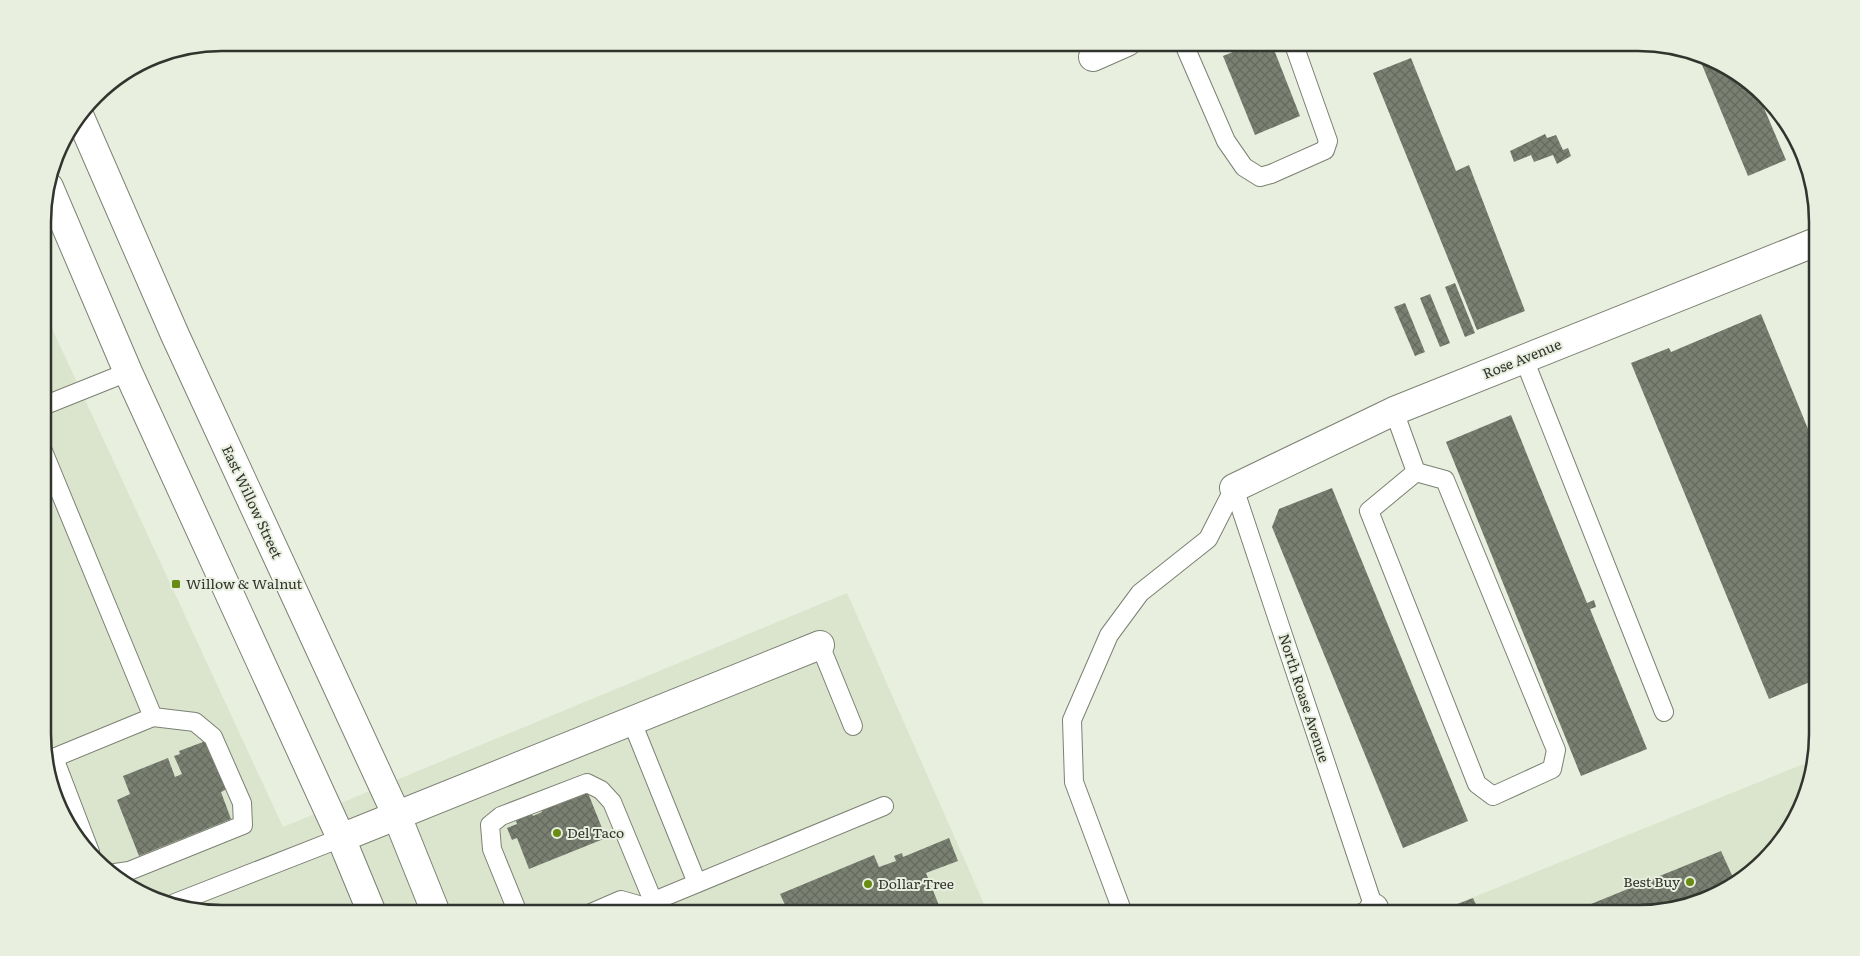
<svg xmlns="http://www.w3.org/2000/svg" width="1860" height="956" font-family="Literata,serif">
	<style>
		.built { fill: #dbe5ce }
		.building { fill: url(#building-cross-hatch) }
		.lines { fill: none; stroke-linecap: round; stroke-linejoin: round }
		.lane-casing { stroke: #7b8172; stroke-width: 20 }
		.street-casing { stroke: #7b8172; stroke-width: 30 }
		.primary-casing { stroke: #7b8172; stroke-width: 30 }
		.lane { stroke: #fff; stroke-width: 18 }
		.street { stroke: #fff; stroke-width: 28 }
		.primary { stroke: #fff; stroke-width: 28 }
		.poi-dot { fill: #698c12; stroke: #e8efde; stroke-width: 2 }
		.labels { text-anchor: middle; stroke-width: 4; stroke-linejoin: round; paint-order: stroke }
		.street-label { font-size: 14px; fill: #32342e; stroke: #e8efde }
		.poi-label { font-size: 14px; fill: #32342e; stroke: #e8efde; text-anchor: start }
		.rim { fill: none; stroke: #32342e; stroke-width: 2.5 }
	</style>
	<defs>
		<pattern id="building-cross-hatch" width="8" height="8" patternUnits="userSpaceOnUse" patternTransform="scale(1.25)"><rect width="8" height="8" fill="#7a8072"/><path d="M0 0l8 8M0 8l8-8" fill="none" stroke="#656a5e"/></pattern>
	</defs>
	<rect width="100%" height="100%" fill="#e8efde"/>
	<g class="built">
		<polygon points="43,309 283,827 847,593 988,913 222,913 143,895 79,843 44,758"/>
		<polygon points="1811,761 1799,813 1738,883 1650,913 1434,913"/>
	</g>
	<g class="building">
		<polygon points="1257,42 1271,42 1300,116 1255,135 1223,56"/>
		<polygon points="1411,58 1456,171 1469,165 1525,311 1477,330 1373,73"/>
		<polygon points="1706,58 1717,61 1758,94 1786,160 1748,176 1700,60"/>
		<polygon points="1545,134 1547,138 1556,135 1563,150 1568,148 1571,156 1557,164 1553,155 1534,162 1531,155 1514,162 1510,151"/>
		<polygon points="1455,283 1475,333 1465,337 1445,287"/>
		<polygon points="1430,294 1450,343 1440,347 1420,298"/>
		<polygon points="1405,303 1425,352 1415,356 1394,307"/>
		<polygon points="1761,314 1817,451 1817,679 1769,699 1631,363 1669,348 1671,352"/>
		<polygon points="1511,415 1587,603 1594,600 1596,607 1590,609 1647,749 1581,776 1446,442"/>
		<polygon points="1332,488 1468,821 1403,848 1272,527 1279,509"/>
		<polygon points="203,742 208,742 227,789 221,792 231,819 139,856 117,800 130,794 123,776 168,758 175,777 182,774 174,756 180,754 179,751"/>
		<polygon points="588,793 606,838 529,869 517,838 512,840 507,828 517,824 515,818 531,812 533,816 542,812 539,803 551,798 554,806"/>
		<polygon points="949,838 958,861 926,873 942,913 765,913 785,905 780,894 874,855 879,867 896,861 894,856 902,853 903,857"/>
		<polygon points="1721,851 1736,884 1650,913 1569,913"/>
		<polygon points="1473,898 1480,913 1434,913"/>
	</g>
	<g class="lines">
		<defs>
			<g id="lane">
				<polyline points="1183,42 1226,141 1244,167 1260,177 1271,174 1325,150 1328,141 1293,42"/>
				<polyline points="1524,359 1664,712"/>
				<polyline points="43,406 128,372"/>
				<polyline points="1394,411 1416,472 1369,511 1477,784 1493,796 1552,769 1556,750 1445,480 1416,472"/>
				<polyline points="43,451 153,717 46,761"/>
				<polyline points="1234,488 1374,908 1361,913"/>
				<polyline points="820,645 853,726"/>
				<polyline points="632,722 697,883"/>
				<polyline points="54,758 90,852"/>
				<polyline points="115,873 129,871 243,825 242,803 213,737 195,722 153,717"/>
				<polyline points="175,903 341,838"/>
				<polyline points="518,913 492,849 490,825 501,816 587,783 601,790 612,802 653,901"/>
				<polyline points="591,913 621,900 642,906 884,806"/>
				<polyline points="1123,913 1074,782 1072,720 1109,635 1140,593 1208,539 1234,488"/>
			</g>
			<g id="street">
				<polyline points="1093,57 1127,42"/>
				<polyline points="1234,488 1394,411 1816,242"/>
				<polyline points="341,838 820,645"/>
				<polyline points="1374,908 1376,913"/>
			</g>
			<g id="primary">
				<polyline points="80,117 175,335 397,816 436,913"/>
				<polyline points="49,187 128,372 341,838 372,913"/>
			</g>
		</defs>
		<use href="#lane" class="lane-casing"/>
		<use href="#street" class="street-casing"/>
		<use href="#primary" class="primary-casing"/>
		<use href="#lane" class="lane"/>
		<use href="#street" class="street"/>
		<use href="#primary" class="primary"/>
	</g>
	<g class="poi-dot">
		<rect x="171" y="579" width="10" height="10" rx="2.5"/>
		<circle cx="557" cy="833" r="5"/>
		<circle cx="1690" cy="882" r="5"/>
		<circle cx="868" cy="884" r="5"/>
	</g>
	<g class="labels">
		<g class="street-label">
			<text transform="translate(1522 359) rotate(-22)" y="5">Rose Avenue</text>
			<text transform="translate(252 502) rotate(65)" y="5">East Willow Street</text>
			<text transform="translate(1304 698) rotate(72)" y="5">North Roase Avenue</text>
		</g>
		<g class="poi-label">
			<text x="186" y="589">Willow &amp; Walnut</text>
			<text x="567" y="838">Del Taco</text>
			<text x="1680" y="887" text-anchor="end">Best Buy</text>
			<text x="878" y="889">Dollar Tree</text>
		</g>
	</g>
	<path d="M0 0H1860V956H0ZM222 51H1638A171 171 0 0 1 1809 222V734A171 171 0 0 1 1638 905H222A171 171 0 0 1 51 734V222A171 171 0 0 1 222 51Z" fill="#e8efde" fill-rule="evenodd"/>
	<path class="rim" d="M222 51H1638A171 171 0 0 1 1809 222V734A171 171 0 0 1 1638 905H222A171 171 0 0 1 51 734V222A171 171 0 0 1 222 51Z"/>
</svg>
